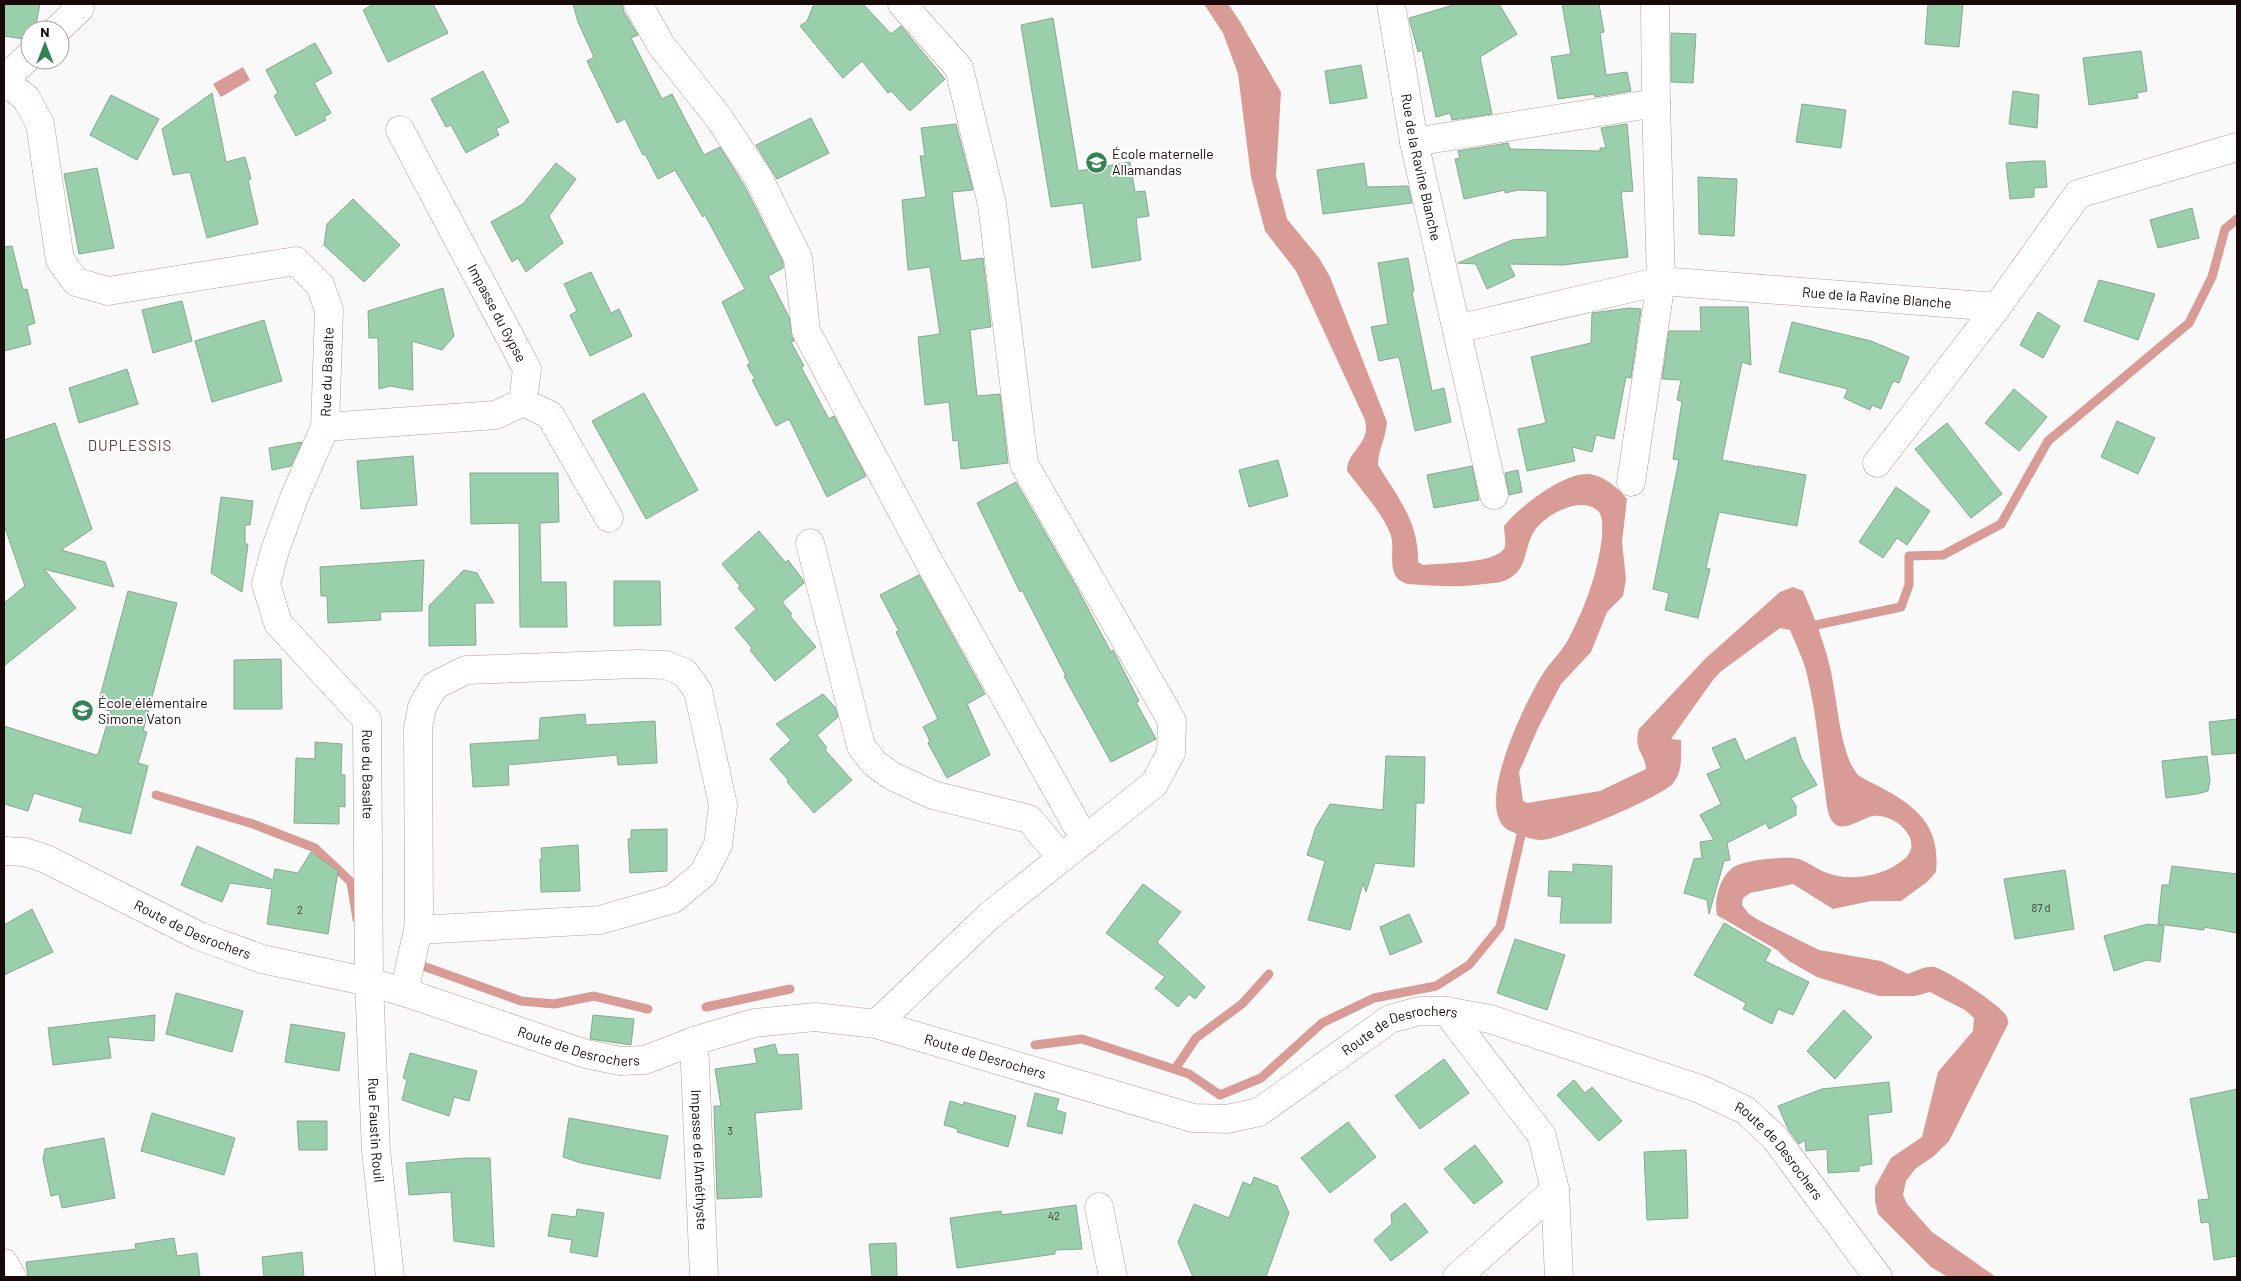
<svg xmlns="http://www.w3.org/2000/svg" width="2241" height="1281" font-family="Barlow,sans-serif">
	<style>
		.water { fill: #d99b96 }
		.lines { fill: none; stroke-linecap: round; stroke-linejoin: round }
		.stream { stroke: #d99b96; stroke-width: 9 }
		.building { fill: #9acfab; stroke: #87a891 }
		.minor-casing { stroke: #c19995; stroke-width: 29 }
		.minor { stroke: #fff; stroke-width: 28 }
		.labels { text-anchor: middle; stroke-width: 4; stroke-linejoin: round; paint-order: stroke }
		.number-label { font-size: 11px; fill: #383b32 }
		.poi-label { font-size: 14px; fill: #180a09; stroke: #fff; text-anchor: start }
		.street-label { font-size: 14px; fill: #180a09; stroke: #fff }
		.neighbourhood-label { font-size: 15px; letter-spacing: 1px; fill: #623f3c; stroke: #fff }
	</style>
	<rect width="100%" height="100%" fill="#f9f9f9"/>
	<g class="water">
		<path d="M 1204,4 L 1228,4 L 1239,20 L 1281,92 L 1276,176 L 1287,219 L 1319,258 L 1330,277 L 1387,422 C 1386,438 1378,450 1378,465 C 1398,498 1419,522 1418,562 L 1423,565 C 1440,563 1501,564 1505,546 C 1506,540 1504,532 1504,526 C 1519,507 1564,472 1589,474 C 1605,476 1616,487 1627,499 L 1622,542 L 1626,579 L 1623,596 L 1607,612 L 1591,652 L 1561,684 L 1538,728 L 1519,772 L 1523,801 L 1527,803 L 1600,791 L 1646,769 C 1645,752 1633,751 1639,729 L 1706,658 L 1780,592 L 1793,587 L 1803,591 C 1813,614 1823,639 1829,663 C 1837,692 1839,756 1859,776 C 1902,799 1942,814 1936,872 L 1927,882 L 1901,901 L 1871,901 L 1833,909 L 1793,884 L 1750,893 L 1743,898 L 1742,905 L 1749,914 L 1760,921 L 1819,950 L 1881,961 L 1908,974 C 1917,971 1925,966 1934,967 C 1945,969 2003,1006 2007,1017 C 2008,1018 2008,1023 2008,1024 L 1949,1141 L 1934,1156 L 1915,1169 L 1906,1181 L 1903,1195 L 1907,1204 L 1932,1232 L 1996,1277 L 1948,1277 L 1931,1267 L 1878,1214 L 1875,1201 L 1875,1187 L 1891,1158 L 1922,1137 L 1938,1072 L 1973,1031 L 1974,1018 L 1965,1010 L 1930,992 L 1915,996 L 1879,996 L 1817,977 L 1789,961 L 1777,950 L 1717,915 C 1714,900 1719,880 1731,869 C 1741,860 1779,857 1793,858 C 1806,859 1815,869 1827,873 C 1849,881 1877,877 1896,865 C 1902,861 1909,857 1911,849 C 1915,831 1890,813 1873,816 C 1861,818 1842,835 1832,821 C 1826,812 1826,795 1824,784 C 1819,749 1816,713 1808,679 C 1805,662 1796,645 1790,630 L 1780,628 L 1720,672 L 1713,680 L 1671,739 L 1681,740 C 1681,754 1683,770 1674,782 C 1665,796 1561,839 1542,840 C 1532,840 1519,835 1510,831 C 1470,812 1527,698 1544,672 C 1552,660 1564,649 1570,636 C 1586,605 1598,572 1602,537 C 1602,529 1604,515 1597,510 C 1579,495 1540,517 1532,535 C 1523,554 1527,572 1504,581 C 1498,583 1490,583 1484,584 C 1456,588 1435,586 1408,584 C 1383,578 1397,549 1390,533 C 1381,511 1361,490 1347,471 C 1347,450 1371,445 1365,420 L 1296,271 L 1265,231 L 1251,177 L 1238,74 L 1223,33 Z"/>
		<polygon points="243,67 250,80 221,97 213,84"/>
	</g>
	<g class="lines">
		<g class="stream">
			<polyline points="1812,635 1816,625 1901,607 1909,585 1909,556 1943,555 2001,524 2048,441 2189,323 2212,277 2225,229 2237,219"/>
			<polyline points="156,795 253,824 315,848 351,882 357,919"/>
			<polyline points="423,966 521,1001 554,1004 594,996 648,1009"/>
			<polyline points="706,1007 790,989"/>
			<polyline points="1035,1045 1082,1039 1189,1074 1220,1095 1261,1078 1322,1023 1374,998 1436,986 1469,965 1500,927 1521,835 1528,826"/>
			<polyline points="1175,1069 1196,1038 1242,1004 1269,974"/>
		</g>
	</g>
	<g class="building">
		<polygon points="4,4 40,4 35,30 30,30 30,40 4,36"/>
		<polygon points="374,4 433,4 448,33 388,62 363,10"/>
		<polygon points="573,4 622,4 624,12 638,35 631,38 662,99 672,94 704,155 720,147 744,185 783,262 783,268 768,276 789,317 794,341 791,342 804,366 801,367 829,419 834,416 866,476 827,497 789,419 776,426 752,380 755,379 747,365 750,363 722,302 745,289 705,215 703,217 675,170 658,179 645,154 643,155 625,119 617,123 587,61 594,57 578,22"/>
		<polygon points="814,4 863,4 891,34 901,26 945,79 910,111 891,91 888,93 862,61 843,78 800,26 807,21"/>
		<polygon points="1457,4 1499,4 1517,34 1480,57 1492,114 1452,120 1450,113 1436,117 1422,50 1418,52 1409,18"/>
		<polygon points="1562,4 1599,4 1604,32 1600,33 1606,75 1627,72 1631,91 1595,97 1594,94 1558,99 1551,57 1571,54"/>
		<polygon points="1928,4 1963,4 1959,47 1925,44"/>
		<polygon points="1053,18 1078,171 1130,162 1135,192 1145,191 1149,216 1136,218 1141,260 1092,268 1083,203 1051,207 1021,25"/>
		<polygon points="1671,33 1696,34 1693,83 1671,82"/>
		<polygon points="315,43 332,73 314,83 331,113 324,117 326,120 296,136 274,96 278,93 266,70"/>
		<polygon points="2141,51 2147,91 2137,93 2138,98 2089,105 2083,58"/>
		<polygon points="1361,65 1367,98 1330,104 1325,71"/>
		<polygon points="483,71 509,122 496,129 499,135 466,153 451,125 446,127 431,99"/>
		<polygon points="2013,91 2039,95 2037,128 2009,124"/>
		<polygon points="212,93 226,162 245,157 251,179 248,180 258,224 207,238 190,172 173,175 162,129"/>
		<polygon points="111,95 159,119 137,160 90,135"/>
		<polygon points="1802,104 1846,110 1841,148 1796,142"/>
		<polygon points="811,118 829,153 777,179 756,145"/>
		<polygon points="956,124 973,190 952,192 961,261 983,258 991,327 970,330 977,396 1000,394 1008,463 961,469 958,440 953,441 949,402 925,405 918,337 940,334 930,267 908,270 902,200 926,197 920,156 925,156 921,128"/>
		<polygon points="1627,124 1633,191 1621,192 1628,257 1563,265 1509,264 1515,276 1487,289 1476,264 1458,263 1512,240 1547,237 1547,191 1518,190 1505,193 1505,190 1464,199 1455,159 1460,158 1458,151 1508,143 1510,149 1600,151 1600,148 1606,148 1601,128"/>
		<polygon points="2034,161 2045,161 2047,187 2034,188 2034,197 2010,199 2006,163"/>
		<polygon points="556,163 576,179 549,216 563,243 526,272 518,258 512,262 491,222 523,204"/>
		<polygon points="1364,163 1367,187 1408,186 1412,203 1323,214 1317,170"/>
		<polygon points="97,168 114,248 79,254 64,174"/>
		<polygon points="1698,177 1737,179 1734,236 1699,234"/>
		<polygon points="353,199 400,245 364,282 324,245 327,224"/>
		<polygon points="2192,208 2199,238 2158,248 2150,220"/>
		<polygon points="12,246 23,290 27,289 35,323 27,326 31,344 4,351 4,247"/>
		<polygon points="1408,258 1414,291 1412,292 1432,391 1444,388 1451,422 1415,431 1399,357 1379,361 1371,327 1388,324 1378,263"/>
		<polygon points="591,272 611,313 619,309 632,336 590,356 570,315 577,311 564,284"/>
		<polygon points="2099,280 2155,294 2138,340 2084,321"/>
		<polygon points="443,288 454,336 442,350 412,341 413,390 390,386 379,389 378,338 369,338 368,311"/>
		<polygon points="182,301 192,341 153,353 142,310"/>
		<polygon points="1700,307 1748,307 1751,365 1742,362 1722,460 1755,466 1755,469 1757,466 1806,475 1797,526 1719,512 1706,568 1710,569 1698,618 1665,610 1669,593 1653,589 1679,460 1673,459 1682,401 1677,400 1681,380 1662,379 1669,331 1701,331"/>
		<polygon points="1629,308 1641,309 1631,378 1626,377 1614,439 1596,435 1592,452 1572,447 1575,461 1527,471 1518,429 1546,423 1531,357 1591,343 1592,313"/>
		<polygon points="2038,312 2060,326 2043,358 2020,345"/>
		<polygon points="264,320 282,381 212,402 195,341"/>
		<polygon points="1792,322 1871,341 1909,357 1899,383 1893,381 1881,409 1872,405 1870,410 1844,398 1848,389 1779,372"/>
		<polygon points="127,369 138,404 79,423 69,388"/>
		<polygon points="2014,389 2047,417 2019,451 1985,423"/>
		<polygon points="644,393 698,490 646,519 592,421"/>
		<polygon points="2117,421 2155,438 2138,474 2101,457"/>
		<polygon points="55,423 92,529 61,550 105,562 114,587 44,569 76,608 4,666 4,603 25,586 4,525 4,440"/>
		<polygon points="1947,423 2002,494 1971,518 1915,449"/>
		<polygon points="302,442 291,466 272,470 269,448"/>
		<polygon points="413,456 417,505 361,509 357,461"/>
		<polygon points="1278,460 1288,496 1249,507 1239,470"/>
		<polygon points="1472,466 1479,500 1434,508 1427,475"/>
		<polygon points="1518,470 1522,492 1509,495 1505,473"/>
		<polygon points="470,473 558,473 559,522 540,523 541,582 566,582 567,627 520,627 519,523 471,524"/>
		<polygon points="1016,482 1076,586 1111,652 1113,650 1139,701 1136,702 1156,739 1111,762 1064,676 1066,676 1022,590 1020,592 977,503"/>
		<polygon points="1896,487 1930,511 1907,545 1897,538 1883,558 1859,542"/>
		<polygon points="221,497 253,501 250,525 245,525 245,544 248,544 242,592 211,573"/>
		<polygon points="759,531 786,563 788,560 803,580 804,583 782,602 792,614 790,616 816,647 775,681 750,650 752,648 735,628 756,609 738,588 740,586 722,564"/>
		<polygon points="424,560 422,611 380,612 381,620 328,623 327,596 321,596 320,567"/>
		<polygon points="464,570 477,573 494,603 475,603 476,645 429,646 429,606"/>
		<polygon points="919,575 985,694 967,704 990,755 947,778 928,743 930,741 923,727 938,719 896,632 899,631 880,595"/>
		<polygon points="614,581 660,581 661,625 614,626"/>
		<polygon points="128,591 177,603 143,731 147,732 138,763 148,766 131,834 79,821 83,808 34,793 28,811 4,804 4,726 96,755 98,754 111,711 97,708"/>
		<polygon points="281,659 282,709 234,709 234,660"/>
		<polygon points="823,694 835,707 838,717 817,735 827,748 825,750 852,780 814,813 787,782 789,781 770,759 791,740 776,724"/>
		<polygon points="585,714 586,725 655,721 657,763 618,765 617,755 508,765 509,785 473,787 470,744 539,740 540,718"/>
		<polygon points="2237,719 2237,753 2212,755 2209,722"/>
		<polygon points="1795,737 1801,758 1817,785 1791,798 1796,806 1796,815 1769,829 1766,823 1727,843 1730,860 1724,861 1709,914 1707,900 1684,893 1694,859 1702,858 1700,842 1714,840 1700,815 1721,804 1707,774 1721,768 1712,748 1735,738 1745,761"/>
		<polygon points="315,742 342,744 341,775 345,775 345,807 339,806 339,824 294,823 296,758 315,759"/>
		<polygon points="1386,756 1425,757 1424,803 1416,803 1414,867 1375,863 1366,892 1363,883 1350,930 1308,920 1325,861 1307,855 1316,827 1330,804 1383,810"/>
		<polygon points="2207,756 2210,781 2208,791 2197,794 2166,798 2162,761"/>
		<polygon points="667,829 667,871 630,873 628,839 631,839 631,830"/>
		<polygon points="578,845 580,891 541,892 540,859 542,859 541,848"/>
		<polygon points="197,846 273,880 275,869 298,873 311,852 338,871 328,934 267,924 272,889 230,883 222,902 181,885"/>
		<polygon points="1573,864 1612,866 1611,923 1560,923 1562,897 1548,896 1549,871 1573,872"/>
		<polygon points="2172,866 2237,874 2237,933 2204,927 2204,930 2158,924 2162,885 2169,885"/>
		<polygon points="2065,870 2074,929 2015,939 2004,879"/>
		<polygon points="1143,884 1181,912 1157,942 1205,987 1195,999 1189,994 1178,1007 1155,988 1165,977 1106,933"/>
		<polygon points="32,909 53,952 4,975 4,925"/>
		<polygon points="1409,914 1422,942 1390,955 1380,927"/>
		<polygon points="1724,923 1771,950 1765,961 1809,982 1793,1015 1778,1009 1772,1024 1743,1009 1746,1003 1694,975"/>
		<polygon points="2148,924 2164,926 2160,962 2147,960 2114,971 2104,936"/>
		<polygon points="1515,939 1565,955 1547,1010 1497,993"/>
		<polygon points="176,993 243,1011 232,1052 166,1034"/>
		<polygon points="1844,1010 1872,1037 1835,1079 1807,1051"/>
		<polygon points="155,1015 154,1041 108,1037 111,1058 53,1065 48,1028"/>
		<polygon points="593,1015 634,1019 631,1045 590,1039"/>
		<polygon points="291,1024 345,1033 339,1071 285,1062"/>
		<polygon points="775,1044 778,1055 798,1054 802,1109 755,1113 762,1197 717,1199 714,1106 721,1106 715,1069 757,1063 754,1049"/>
		<polygon points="410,1053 477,1071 469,1101 454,1097 449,1116 402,1100 407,1080 403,1078"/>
		<polygon points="1444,1059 1469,1093 1420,1129 1395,1096"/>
		<polygon points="1574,1080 1585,1093 1592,1087 1622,1121 1599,1141 1557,1095"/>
		<polygon points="1889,1082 1892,1112 1868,1115 1872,1164 1859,1166 1859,1171 1828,1173 1827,1149 1806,1151 1805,1140 1799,1144 1788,1129 1778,1106 1822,1089"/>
		<polygon points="2237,1089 2237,1256 2214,1260 2209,1222 2201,1223 2198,1200 2209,1199 2190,1099"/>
		<polygon points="1035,1093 1059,1099 1056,1110 1066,1113 1062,1134 1027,1126"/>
		<polygon points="950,1101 963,1105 964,1102 1016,1116 1008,1147 957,1132 958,1129 944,1125"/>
		<polygon points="152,1113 235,1138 224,1175 141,1151"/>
		<polygon points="569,1118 668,1136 660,1179 581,1163 563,1157"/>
		<polygon points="297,1121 327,1121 327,1150 299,1150"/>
		<polygon points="1348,1122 1376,1157 1330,1193 1301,1158"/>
		<polygon points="104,1138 115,1198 62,1208 59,1194 51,1196 43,1159 45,1149"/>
		<polygon points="1475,1145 1503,1182 1474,1204 1444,1169"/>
		<polygon points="1686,1150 1688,1218 1647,1220 1644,1152"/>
		<polygon points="465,1158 490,1158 494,1247 454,1241 451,1192 409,1195 406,1163"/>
		<polygon points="1254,1177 1277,1186 1289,1213 1266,1277 1193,1277 1178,1242 1194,1204 1229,1218 1243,1182 1251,1185"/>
		<polygon points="1405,1203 1428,1232 1391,1261 1374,1240 1392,1224 1391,1214"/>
		<polygon points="1076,1205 1082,1249 1055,1250 1055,1254 957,1268 950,1218 1001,1211 1002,1215"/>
		<polygon points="577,1209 604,1213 597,1257 570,1252 572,1240 548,1236 552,1214 576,1217"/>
		<polygon points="174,1238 177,1256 197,1253 200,1277 28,1277 26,1262 136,1249 135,1244"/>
		<polygon points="896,1243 897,1277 872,1277 869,1244"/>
		<polygon points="302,1252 304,1277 264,1277 262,1257"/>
	</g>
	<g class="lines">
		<defs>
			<g id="minor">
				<polyline points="638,4 661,45 719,118 758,177 798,258 806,331 927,558 1085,840"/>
				<path id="s1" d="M 1391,4 L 1414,142 L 1494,495"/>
				<polyline points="57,30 80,8 75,4"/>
				<polyline points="4,80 30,55"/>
				<path id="s2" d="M 4,81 L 26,98 L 40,124 L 60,260 L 76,282 L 108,291 L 296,261 L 320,285 L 329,310 L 325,427 L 294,498 L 275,550 L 266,584 L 278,623 L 367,720 L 369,982 L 376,1151 L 390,1277"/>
				<polyline points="1414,142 1656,103"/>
				<path id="s3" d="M 1457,329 L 1661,281 L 1997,307 L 2078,194 L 2237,147"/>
				<polyline points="523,402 550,415 609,518"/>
				<polyline points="325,427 496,415 523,402 527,369 400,130"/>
				<polyline points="1877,463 1997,307"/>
				<polyline points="1631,482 1661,281 1656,103 1655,4"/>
				<polyline points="810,543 861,746 874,763 892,776 933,795 1029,819 1062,858"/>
				<path id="s4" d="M 4,851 L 25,852 L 46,859 L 199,936 L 262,959 L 369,982 L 404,992 L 586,1054 L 620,1061 L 645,1060 L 694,1041 L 754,1023 L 815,1017 L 876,1024 L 1193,1118 L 1227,1119 L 1259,1112 L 1390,1019 L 1419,1011 L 1446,1011 L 1490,1019 L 1700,1089 L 1745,1110 L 1775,1138 L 1878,1277"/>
				<polyline points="404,992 418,930 419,914 418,728 422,707 434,686 466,670 638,664 666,665 685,673 698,691 723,805 718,845 703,874 673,899 600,920 418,930"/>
				<polyline points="1446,1011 1542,1136 1555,1190 1559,1277"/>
				<polyline points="876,1024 989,916 1154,784 1171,753 1172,721 1024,464 992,204 959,68 902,4"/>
				<path id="s5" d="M 694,1041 L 704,1277"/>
				<polyline points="1099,1207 1113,1277"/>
				<polyline points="4,1263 12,1277"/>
				<polyline points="1457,1277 1555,1190"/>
			</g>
		</defs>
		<use href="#minor" class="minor-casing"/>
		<use href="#minor" class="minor"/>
	</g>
	<defs>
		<symbol id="school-disc" viewBox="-11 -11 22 22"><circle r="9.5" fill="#338354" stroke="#fff"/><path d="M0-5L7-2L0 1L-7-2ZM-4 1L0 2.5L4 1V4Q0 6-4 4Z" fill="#fff"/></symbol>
	</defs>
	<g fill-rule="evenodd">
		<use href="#school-disc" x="1084" y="150" width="25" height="25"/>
		<use href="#school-disc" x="70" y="698" width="25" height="25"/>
	</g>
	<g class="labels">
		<g class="number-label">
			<text x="2041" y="912">87 d</text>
			<text x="300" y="914">2</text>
			<text x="730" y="1135">3</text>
			<text x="1054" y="1220">42</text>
		</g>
		<g class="poi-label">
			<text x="1112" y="159">École maternelle<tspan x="1112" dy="16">Allamandas</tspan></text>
			<text x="98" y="708">École élémentaire<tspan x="98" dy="16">Simone Vaton</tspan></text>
		</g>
		<g class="street-label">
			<text dy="5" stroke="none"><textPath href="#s1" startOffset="166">Rue de la Ravine Blanche</textPath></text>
			<text dy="5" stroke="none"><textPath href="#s3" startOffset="426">Rue de la Ravine Blanche</textPath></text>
			<text transform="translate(497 313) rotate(62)" y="5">Impasse du Gypse</text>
			<text transform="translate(327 372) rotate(-88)" y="5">Rue du Basalte</text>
			<text dy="5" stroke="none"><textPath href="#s2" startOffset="1018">Rue du Basalte</textPath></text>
			<text dy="5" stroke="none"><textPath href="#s4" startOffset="206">Route de Desrochers</textPath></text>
			<text dy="5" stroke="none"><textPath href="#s4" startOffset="1481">Route de Desrochers</textPath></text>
			<text dy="5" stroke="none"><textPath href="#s4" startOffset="611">Route de Desrochers</textPath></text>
			<text dy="5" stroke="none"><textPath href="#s4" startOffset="1031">Route de Desrochers</textPath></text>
			<text dy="5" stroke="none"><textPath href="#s2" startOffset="1374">Rue Faustin Rouil</textPath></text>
			<text dy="5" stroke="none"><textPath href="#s4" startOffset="1901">Route de Desrochers</textPath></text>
			<text dy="5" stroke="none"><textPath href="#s5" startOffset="119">Impasse de l'Améthyste</textPath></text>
		</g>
		<g class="neighbourhood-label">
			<text x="130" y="451">DUPLESSIS</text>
		</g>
	</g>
	<rect width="2241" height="1281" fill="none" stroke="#180a09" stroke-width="10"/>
	<g transform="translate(45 45)"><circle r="24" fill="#ffffff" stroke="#a39d9d"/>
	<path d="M0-4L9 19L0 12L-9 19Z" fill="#338354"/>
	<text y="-8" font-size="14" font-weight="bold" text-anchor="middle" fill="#180a09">N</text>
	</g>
</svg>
